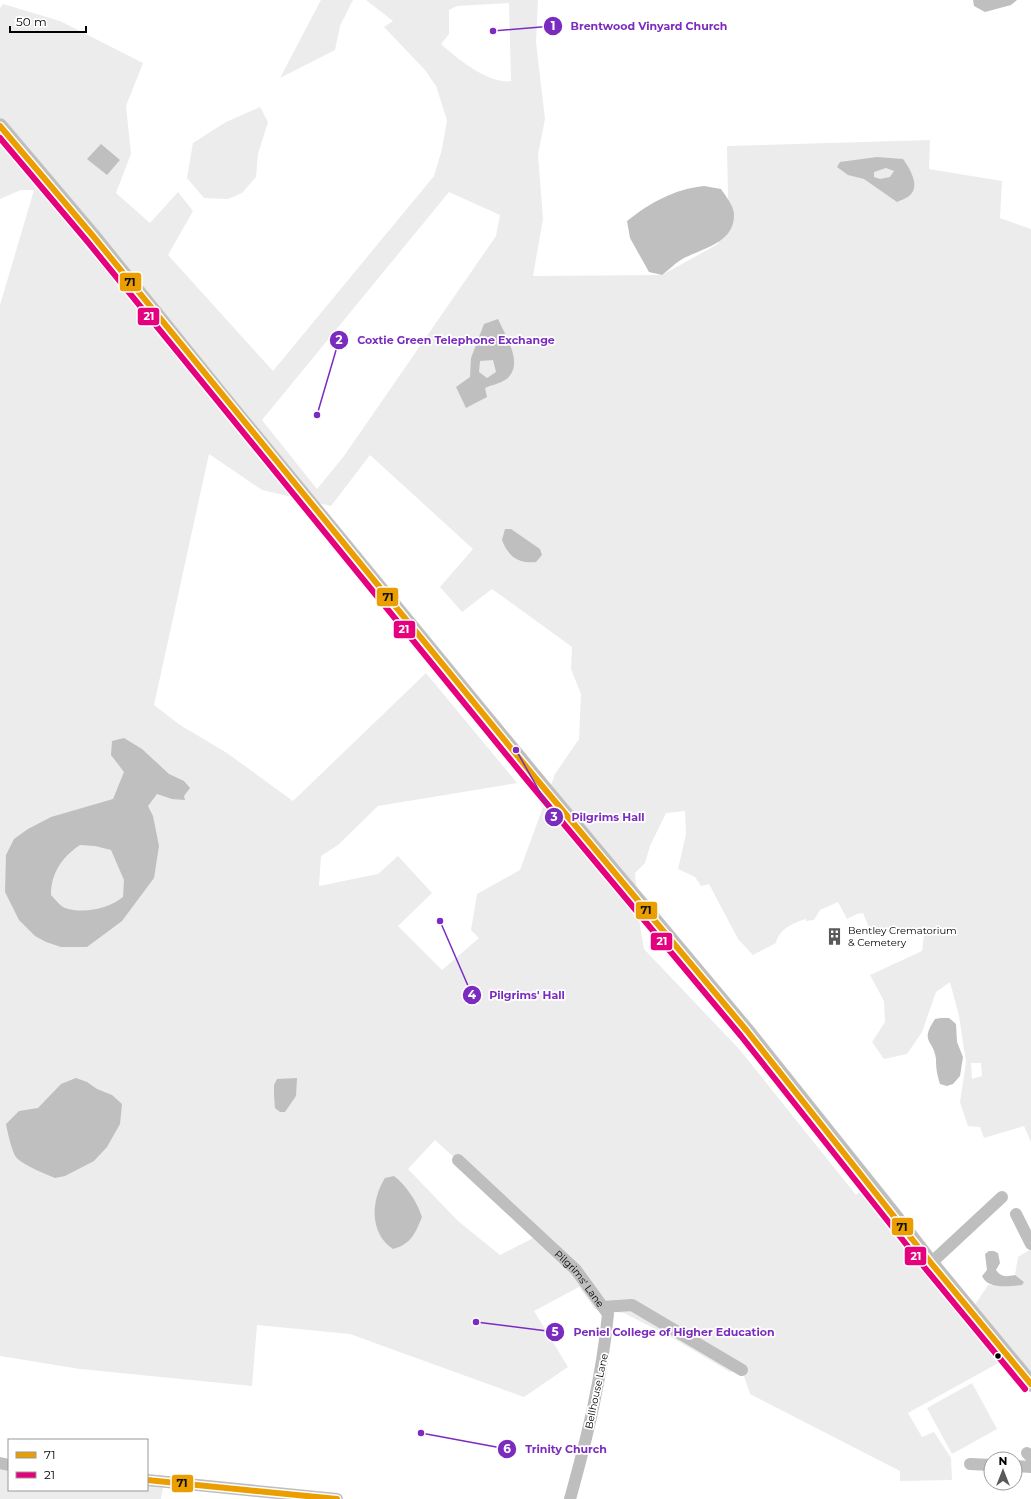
<svg xmlns="http://www.w3.org/2000/svg" width="1031" height="1499" font-family="Montserrat,sans-serif">
	<style>
		.green { fill: #ececec; fill-rule: evenodd }
		.water { fill: #bfbfbf; fill-rule: evenodd }
		.lines { fill: none; stroke-linecap: round; stroke-linejoin: round }
		.major-casing { stroke: #dbdbdb; stroke-width: 16 }
		.minor { stroke: #bebebe; stroke-width: 12 }
		.major { stroke: #bebebe; stroke-width: 15 }
		.bus-1-casing { stroke: #fff; stroke-width: 9 }
		.bus-2-casing { stroke: #fff; stroke-width: 9 }
		.bus-1 { stroke: #eb9e00; stroke-width: 6 }
		.bus-2 { stroke: #e5007d; stroke-width: 6 }
		.bus-dot { fill: #000; stroke: #fff; stroke-width: 1.5 }
		.labels { text-anchor: middle; stroke-width: 3.5; stroke-linejoin: round; paint-order: stroke }
		.poi-label { font-size: 10px; fill: #000; stroke: #fff; text-anchor: start }
		.street-label { font-size: 10px; fill: #000; stroke: #fff }
		.leader { fill: none; stroke: #7b2cbf; stroke-width: 1.5 }
		.callout-dot { fill: #7b2cbf; stroke: #fff; stroke-width: 1.5 }
		.mark-label { font-size: 12px; text-anchor: middle; font-weight: bold; fill: #fff }
		.callout-label { font-size: 11px; text-anchor: middle; font-weight: bold; fill: #7b2cbf; stroke: #fff; stroke-width: 3.5; stroke-linejoin: round; paint-order: stroke }
		.line-badge { stroke: #fff; stroke-width: 1.5 }
		.badge-label { font-size: 11px; text-anchor: middle; font-weight: bold; fill: #fff }
		.pale-badge-label { font-size: 11px; text-anchor: middle; font-weight: bold; fill: #111 }
	</style>
	<rect width="100%" height="100%" fill="#fff"/>
	<g class="green">
		<polygon points="321,0 353,0 340,26 335,50 280,78"/>
		<path d="M 366,0 L 538,0 L 536,42 L 545,119 L 538,154 L 543,219 L 533,276 L 662,275 L 718,244 L 734,213 L 728,200 L 727,146 L 930,140 L 929,169 L 1002,181 L 1000,218 L 1031,229 L 1031,1142 L 1024,1126 L 984,1138 L 980,1127 L 968,1126 L 960,1102 L 966,1062 L 962,1036 L 959,1016 L 950,982 L 936,992 L 922,1032 L 907,1054 L 884,1059 L 872,1042 L 885,1022 L 884,1001 L 870,975 L 922,951 L 924,935 L 870,930 L 863,913 L 857,914 L 847,919 L 838,902 L 820,910 L 814,920 L 806,921 L 806,919 C 793,923 779,929 776,943 L 753,955 L 738,939 L 709,884 L 701,886 L 695,877 L 678,869 L 686,834 L 685,811 L 666,813 L 650,846 L 645,863 L 635,873 L 639,920 L 644,949 L 740,1050 L 856,1195 L 869,1184 L 971,1311 L 988,1285 L 1017,1285 L 1024,1282 L 1015,1275 L 1018,1257 L 1031,1249 L 1031,1384 L 1007,1355 L 1002,1361 L 908,1413 L 922,1437 L 934,1432 L 951,1458 L 952,1480 L 900,1481 L 900,1471 L 750,1394 L 742,1370 L 730,1372 L 671,1337 L 624,1313 L 595,1309 L 579,1287 L 534,1311 L 568,1367 L 524,1397 L 350,1334 L 257,1325 L 252,1386 L 80,1369 L 0,1356 L 0,305 L 34,190 L 21,190 L 0,199 L 0,8 L 3,4 L 60,21 L 143,63 L 126,106 L 131,154 L 116,193 L 150,223 L 178,192 L 193,211 L 168,255 L 273,371 L 434,176 L 442,149 L 447,120 L 436,86 L 425,70 L 384,27 L 393,21 ZM 509,3 L 511,81 C 490,85 456,58 441,44 L 449,34 L 449,10 L 457,6 ZM 449,192 L 500,215 L 496,236 L 344,456 L 317,489 L 262,420 ZM 209,454 L 262,490 L 331,506 L 370,455 L 473,549 L 440,587 L 462,612 L 492,589 L 572,647 L 571,669 L 581,694 L 579,739 L 555,774 L 520,870 L 477,894 L 471,930 L 479,938 L 442,970 L 398,926 L 432,893 L 398,856 L 378,874 L 319,886 L 321,856 L 338,845 L 378,806 L 517,783 L 426,673 L 293,801 L 227,753 L 180,725 L 154,705 ZM 971,1063 L 981,1063 L 982,1076 L 972,1079 ZM 435,1140 L 539,1235 L 500,1255 L 458,1221 L 408,1169 Z"/>
		<polygon points="260,107 268,122 258,154 256,177 242,193 228,199 204,198 187,178 193,143 226,122"/>
		<polygon points="972,1383 997,1429 952,1454 927,1408"/>
		<polygon points="0,1463 9,1465 9,1490 147,1490 147,1480 164,1482 161,1499 0,1499"/>
	</g>
	<g class="water">
		<polygon points="973,0 1017,0 1011,5 985,12 974,6"/>
		<polygon points="101,144 120,160 107,175 87,159"/>
		<path d="M 877,157 L 903,159 C 909,167 920,185 911,194 C 908,198 901,200 897,202 L 864,179 L 848,175 L 837,167 L 840,162 ZM 886,168 L 894,171 L 890,177 L 880,179 L 874,177 L 874,172 Z"/>
		<path d="M 704,186 L 721,189 C 725,195 734,206 734,214 C 735,242 705,248 684,258 C 676,262 669,270 662,275 L 649,272 L 630,238 L 627,221 C 650,203 674,189 704,186 Z"/>
		<path d="M 498,319 C 505,335 526,366 505,380 C 499,384 491,385 485,388 L 487,397 L 466,408 L 456,387 L 470,377 L 471,358 L 484,324 ZM 493,360 L 496,372 L 487,378 L 479,372 L 480,361 Z"/>
		<path d="M 505,529 L 511,529 L 540,549 L 542,555 L 536,562 C 518,564 508,556 502,540 Z"/>
		<path d="M 124,738 L 142,749 L 169,774 L 184,781 L 190,788 L 184,796 L 185,800 L 172,799 L 157,794 L 148,806 L 153,816 L 159,846 L 154,878 L 122,921 L 87,947 L 61,947 L 46,942 L 35,936 L 19,920 L 5,892 L 6,855 L 14,839 L 28,829 L 51,817 L 113,799 L 124,772 L 111,755 L 112,741 ZM 80,845 L 95,846 L 111,850 L 124,880 L 123,897 C 108,909 84,914 65,908 C 60,906 55,899 51,895 C 51,873 62,857 80,845 Z"/>
		<path d="M 941,1018 L 949,1018 L 956,1024 L 957,1042 L 963,1057 L 960,1076 L 953,1084 L 947,1086 L 940,1084 C 937,1074 936,1069 936,1059 C 934,1039 919,1043 935,1019 Z"/>
		<path d="M 76,1078 L 87,1082 L 97,1089 L 112,1095 L 122,1104 L 120,1124 L 107,1147 L 94,1161 L 65,1176 L 55,1178 C 46,1174 22,1165 16,1157 C 12,1152 7,1130 6,1124 L 19,1111 L 38,1108 L 61,1084 Z"/>
		<polygon points="297,1078 296,1096 285,1112 280,1112 275,1108 274,1095 274,1085 277,1079"/>
		<path d="M 394,1176 C 407,1186 417,1202 422,1217 C 415,1234 411,1244 393,1249 C 369,1233 371,1200 385,1178 Z"/>
		<path d="M 989,1251 L 994,1251 L 998,1253 L 1000,1263 L 996,1270 C 1001,1277 1006,1277 1015,1275 L 1024,1282 L 1022,1285 C 1010,1286 988,1290 982,1276 L 987,1270 L 985,1254 Z"/>
	</g>
	<g class="lines">
		<defs>
			<polyline id="major" points="0,126 93,236 221,395 533,775 747,1031 893,1214 931,1263 1031,1384"/>
		</defs>
		<use href="#major" class="major-casing"/>
		<g class="minor">
			<path id="s1" d="M 458,1160 L 576,1270 L 608,1314 C 602,1377 587,1438 570,1499"/>
			<polyline points="1016,1214 1031,1244"/>
			<polyline points="931,1263 1002,1197"/>
			<polyline points="603,1307 632,1305 742,1370"/>
			<polyline points="1027,1453 1031,1457"/>
			<polyline points="0,1463 9,1465"/>
			<polyline points="970,1464 991,1465"/>
			<polyline points="1015,1466 1031,1467"/>
			<polyline points="147,1480 337,1499"/>
		</g>
		<use href="#major" class="major"/>
		<defs>
			<g id="bus-1">
				<polyline points="0,126 93,236 533,775 747,1031 931,1263 1031,1384"/>
				<polyline points="147,1480 337,1499"/>
			</g>
			<polyline id="bus-2" points="0,138 87,241 527,780 741,1036 925,1268 1025,1389"/>
		</defs>
		<use href="#bus-1" class="bus-1-casing"/>
		<use href="#bus-2" class="bus-2-casing"/>
		<use href="#bus-1" class="bus-1"/>
		<use href="#bus-2" class="bus-2"/>
	</g>
	<defs>
		<symbol id="building-bare" viewBox="-9 -9 18 18"><path d="M-4-6H4V6H1V3H-1V6H-4ZM-2.5-4.3h1.7v1.8h-1.7ZM.8-4.3h1.7v1.8H.8ZM-2.5-1h1.7V.8h-1.7ZM.8-1h1.7V.8H.8Z" fill="#595959" stroke="#fff" stroke-width="2.5" paint-order="stroke"/></symbol>
	</defs>
	<g fill-rule="evenodd">
		<use href="#building-bare" x="822" y="924" width="25" height="25"/>
	</g>
	<circle class="bus-dot" cx="998" cy="1356" r="3.5"/>
	<g class="labels">
		<g class="poi-label">
			<text x="848" y="934">Bentley Crematorium<tspan x="848" dy="12">&amp; Cemetery</tspan></text>
		</g>
		<g class="street-label">
			<text dy="4" stroke="none"><textPath href="#s1" startOffset="170">Pilgrims' Lane</textPath></text>
			<text transform="translate(596 1391) rotate(-78)" y="4">Bellhouse Lane</text>
		</g>
	</g>
	<path class="leader" d="M493 31L553 26M317 415L339 340M516 750L554 817M440 921L472 995M476 1322L555 1332M421 1433L507 1449"/>
	<g class="callout-dot">
		<circle cx="493" cy="31" r="4"/>
		<circle cx="317" cy="415" r="4"/>
		<circle cx="516" cy="750" r="4"/>
		<circle cx="440" cy="921" r="4"/>
		<circle cx="476" cy="1322" r="4"/>
		<circle cx="421" cy="1433" r="4"/>
		<circle cx="553" cy="26" r="10"/>
		<circle cx="339" cy="340" r="10"/>
		<circle cx="554" cy="817" r="10"/>
		<circle cx="472" cy="995" r="10"/>
		<circle cx="555" cy="1332" r="10"/>
		<circle cx="507" cy="1449" r="10"/>
	</g>
	<g class="mark-label">
		<text x="553" y="30">1</text>
		<text x="339" y="344">2</text>
		<text x="554" y="821">3</text>
		<text x="472" y="999">4</text>
		<text x="555" y="1336">5</text>
		<text x="507" y="1453">6</text>
	</g>
	<g class="callout-label">
		<text x="649" y="30">Brentwood Vinyard Church</text>
		<text x="456" y="344">Coxtie Green Telephone Exchange</text>
		<text x="608" y="821">Pilgrims Hall</text>
		<text x="527" y="999">Pilgrims' Hall</text>
		<text x="674" y="1336">Peniel College of Higher Education</text>
		<text x="566" y="1453">Trinity Church</text>
	</g>
	<g class="line-badge">
		<rect x="119" y="272" width="23" height="20" rx="4" fill="#eb9e00"/>
		<rect x="137" y="307" width="23" height="19" rx="4" fill="#e5007d"/>
		<rect x="376" y="587" width="23" height="20" rx="4" fill="#eb9e00"/>
		<rect x="393" y="620" width="23" height="19" rx="4" fill="#e5007d"/>
		<rect x="635" y="901" width="23" height="19" rx="4" fill="#eb9e00"/>
		<rect x="650" y="932" width="23" height="19" rx="4" fill="#e5007d"/>
		<rect x="891" y="1217" width="23" height="19" rx="4" fill="#eb9e00"/>
		<rect x="904" y="1246" width="23" height="20" rx="4" fill="#e5007d"/>
		<rect x="171" y="1474" width="23" height="19" rx="4" fill="#eb9e00"/>
	</g>
	<g class="badge-label">
		<text x="149" y="320">21</text>
		<text x="404" y="633">21</text>
		<text x="662" y="945">21</text>
		<text x="916" y="1260">21</text>
	</g>
	<g class="pale-badge-label">
		<text x="130" y="286">71</text>
		<text x="388" y="601">71</text>
		<text x="646" y="914">71</text>
		<text x="902" y="1231">71</text>
		<text x="182" y="1487">71</text>
	</g>
	<rect x="8" y="1439" width="140" height="52" fill="#ffffff" stroke="#999999"/>
	<rect x="16" y="1452" width="20" height="6" fill="#eb9e00" stroke="#999999"/>
	<text x="44" y="1459" font-size="12" fill="#000000">71</text>
	<rect x="16" y="1472" width="20" height="6" fill="#e5007d" stroke="#999999"/>
	<text x="44" y="1479" font-size="12" fill="#000000">21</text>
	<g transform="translate(1003 1471)"><circle r="19" fill="#ffffff" stroke="#999999"/>
	<path d="M0-3L7 15L0 10L-7 15Z" fill="#595959"/>
	<text y="-6" font-size="11" font-weight="bold" text-anchor="middle" fill="#000000">N</text>
	</g>
	<path d="M10 26v6h76v-6" fill="none" stroke="#000000" stroke-width="2"/>
	<text x="16" y="26" font-size="12" fill="#000000" stroke="#ffffff" stroke-width="3" paint-order="stroke">50 m</text>
</svg>
